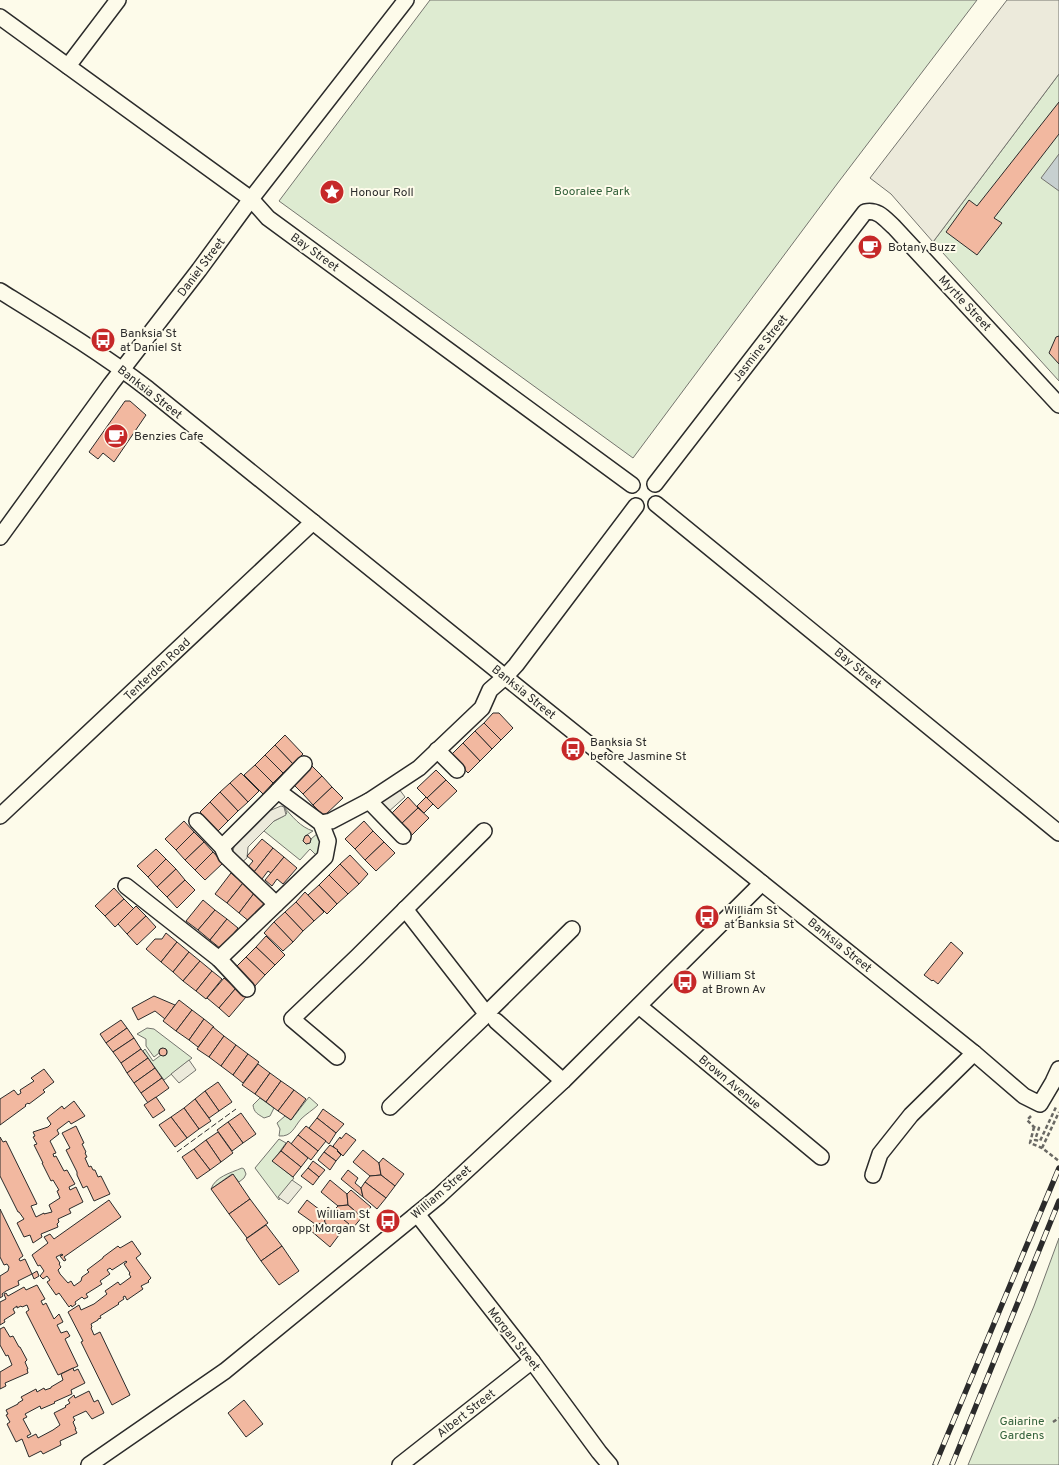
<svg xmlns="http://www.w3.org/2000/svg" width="1059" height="1465" font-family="Overpass,sans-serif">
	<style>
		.green { fill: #deebd1; stroke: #74746e }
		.parking { fill: #eceadb; stroke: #74746e }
		.water { fill: #c7d0d0; stroke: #74746e }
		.building { fill: #f2b8a0; stroke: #2b2b2b }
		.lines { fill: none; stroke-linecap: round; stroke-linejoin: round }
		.minor-casing { stroke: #2b2b2b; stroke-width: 18 }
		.path { stroke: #6a6964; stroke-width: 2.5; stroke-dasharray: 4 2.5; stroke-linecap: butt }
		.minor { stroke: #fdfbea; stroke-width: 15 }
		.rail-casing { stroke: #2b2b2b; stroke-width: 5.5 }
		.rail { stroke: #fdfbea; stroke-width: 4; stroke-dasharray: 11; stroke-linecap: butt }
		.fence { stroke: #2b2b2b; stroke-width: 1; stroke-dasharray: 6 2.5; stroke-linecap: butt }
		.labels { text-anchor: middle; stroke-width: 4; stroke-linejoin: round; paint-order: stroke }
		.park-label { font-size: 12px; fill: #34623c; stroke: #fdfbea }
		.poi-label { font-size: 12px; fill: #2b2b2b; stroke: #fdfbea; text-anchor: start }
		.street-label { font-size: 12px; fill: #2b2b2b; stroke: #fdfbea }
	</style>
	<rect width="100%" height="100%" fill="#fdfbea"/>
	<g class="green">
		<polygon points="430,0 977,0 837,184 633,458 279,201"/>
		<polygon points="1059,74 1059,381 933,242"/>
		<path d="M 284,807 C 292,816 300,827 313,831 L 305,836 L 303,841 L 306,844 L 310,843 L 311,839 L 318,833 L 322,835 L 318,857 L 310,849 L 300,860 L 264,831 L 274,821 L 284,816 L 287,813 Z"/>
		<polygon points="147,1028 154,1029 192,1058 164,1080 143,1051 145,1049 153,1061 161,1055 164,1056 167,1054 167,1050 165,1049 162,1048 159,1050 159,1053 154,1057 146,1046 146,1039 137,1034"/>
		<path d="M 309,1097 L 318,1105 C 313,1110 306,1114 301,1119 C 294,1127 292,1137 279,1136 L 280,1129 L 277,1123 L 285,1116 L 291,1120 Z"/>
		<path d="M 260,1098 L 274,1108 L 270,1116 L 264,1118 C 258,1114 254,1113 253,1105 Z"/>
		<polygon points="279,1139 286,1143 273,1161 294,1178 279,1197 280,1198 279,1200 255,1168"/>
		<path d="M 242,1168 L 244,1169 L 246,1174 L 244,1178 L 239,1182 L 232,1174 L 211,1189 C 215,1177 230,1173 242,1168 Z"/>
		<polygon points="1059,1238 1059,1465 968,1465 1034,1306"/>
	</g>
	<g class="parking">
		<polygon points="1007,0 1059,0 1059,74 933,242 891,194 870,178"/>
		<polygon points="399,789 405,797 387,813 380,805 384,797"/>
		<polygon points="281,806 284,807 286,815 274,821 248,847 247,858 240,864 235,858 233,851 234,847 238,841 269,811"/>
		<polygon points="189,1060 196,1070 179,1083 171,1074"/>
		<polygon points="292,1180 302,1187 288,1204 278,1197"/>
	</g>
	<polygon class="water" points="1059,154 1059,191 1041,178"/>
	<g class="building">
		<polygon points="1059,102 1059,134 994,218 1002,223 977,255 946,232 969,200 977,206"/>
		<polygon points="1059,336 1059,364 1049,353 1056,337"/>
		<polygon points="125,401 130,401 146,415 114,462 103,453 98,459 89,452"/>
		<polygon points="493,713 499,713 513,728 501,740 484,723"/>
		<polygon points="484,723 501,740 492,749 475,731"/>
		<polygon points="475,731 492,749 480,761 463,743"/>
		<polygon points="285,735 303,754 293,764 275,745"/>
		<polygon points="463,743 480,761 468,773 451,755"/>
		<polygon points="275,745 293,764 283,773 265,755"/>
		<polygon points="265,755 283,773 273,783 255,765"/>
		<polygon points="255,765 273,783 263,794 244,775"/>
		<polygon points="312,766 322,776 303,794 293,784"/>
		<polygon points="436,770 446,780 427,798 417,788"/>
		<polygon points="241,773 259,791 248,802 230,783"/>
		<polygon points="322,776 332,787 313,805 303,794"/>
		<polygon points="446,780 457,791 438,809 427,798"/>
		<polygon points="230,783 248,802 238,811 220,792"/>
		<polygon points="332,787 343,798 324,816 313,805"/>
		<polygon points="220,792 238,811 228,821 210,802"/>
		<polygon points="408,797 418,808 399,826 390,815"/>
		<polygon points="426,797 433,804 424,813 417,806"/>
		<polygon points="210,802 228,821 218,831 200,812"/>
		<polygon points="418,808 429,818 410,837 399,826"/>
		<polygon points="184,821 194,832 176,850 165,839"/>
		<polygon points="364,821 373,831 355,849 345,839"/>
		<polygon points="373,831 384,842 365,860 355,849"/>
		<polygon points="194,832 204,842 185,860 176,850"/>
		<polygon points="308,835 311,839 310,843 306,844 303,841 305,836"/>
		<polygon points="262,839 273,848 254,872 248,867 253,861 247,856"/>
		<polygon points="204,842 213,852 195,870 185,860"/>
		<polygon points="384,842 395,853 376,871 365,860"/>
		<polygon points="273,848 284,857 271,873 268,871 262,879 254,872"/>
		<polygon points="156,849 166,859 148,877 137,866"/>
		<polygon points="213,852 223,863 205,880 195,870"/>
		<polygon points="350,855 368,874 359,884 340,864"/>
		<polygon points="284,857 297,868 283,884 277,879 272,886 265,880"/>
		<polygon points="166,859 176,869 157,887 148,877"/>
		<polygon points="340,864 359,884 348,894 329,875"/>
		<polygon points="176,869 185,880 167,897 157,887"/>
		<polygon points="231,873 243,883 227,903 215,894"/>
		<polygon points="329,875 348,894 337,904 319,885"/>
		<polygon points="185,880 195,890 177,908 167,897"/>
		<polygon points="243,883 255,892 239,913 227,903"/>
		<polygon points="319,885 337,904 327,914 308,895"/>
		<polygon points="114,888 124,899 105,916 95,906"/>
		<polygon points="255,892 266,901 250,922 239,913"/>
		<polygon points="305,892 324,912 314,921 296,902"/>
		<polygon points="124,899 134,909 115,927 105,916"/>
		<polygon points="203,900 215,910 198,930 186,921"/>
		<polygon points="296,902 314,921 303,931 285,912"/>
		<polygon points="136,906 146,916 127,934 118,924"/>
		<polygon points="215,910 227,919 210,940 198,930"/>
		<polygon points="285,912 303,931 293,942 274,922"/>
		<polygon points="146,916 156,927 137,945 127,934"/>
		<polygon points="227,919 238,928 221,949 210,940"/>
		<polygon points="274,922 293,942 283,951 264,933"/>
		<polygon points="166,933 177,942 161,962 146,949 155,939 162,939"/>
		<polygon points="266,936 285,955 275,965 256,947"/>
		<polygon points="177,942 189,952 173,972 161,962"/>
		<polygon points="951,942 963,953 938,984 933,980 932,981 924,975"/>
		<polygon points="256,947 275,965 265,975 246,957"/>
		<polygon points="189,952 200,961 183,981 173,972"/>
		<polygon points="246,957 265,975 254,987 235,968"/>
		<polygon points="200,961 212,971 196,991 183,981"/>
		<polygon points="212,971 222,979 206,999 196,991"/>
		<polygon points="224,978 236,988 219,1008 207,998"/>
		<polygon points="236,988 246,997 229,1017 219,1008"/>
		<polygon points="154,996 175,1005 165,1019 155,1011 138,1020 132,1008"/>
		<polygon points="179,1000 192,1010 176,1031 163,1021"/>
		<polygon points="192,1010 204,1019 189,1040 176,1031"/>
		<polygon points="204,1019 214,1027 198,1047 189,1040"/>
		<polygon points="121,1020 127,1028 106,1043 100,1034"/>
		<polygon points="213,1027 224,1036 209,1057 197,1049"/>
		<polygon points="127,1028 134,1038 113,1052 106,1043"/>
		<polygon points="224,1036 236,1045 221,1066 209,1057"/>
		<polygon points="134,1038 141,1049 121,1063 113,1052"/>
		<polygon points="236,1045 248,1054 233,1075 221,1066"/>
		<circle cx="163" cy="1052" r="4"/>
		<polygon points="141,1049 148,1058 127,1073 121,1063"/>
		<polygon points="248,1054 259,1062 243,1083 233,1075"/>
		<polygon points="148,1058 155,1068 134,1083 127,1073"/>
		<polygon points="258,1064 270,1073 255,1094 242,1085"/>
		<polygon points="155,1068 162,1078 141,1093 134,1083"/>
		<polygon points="44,1069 54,1082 43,1090 45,1092 29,1104 28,1103 25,1105 26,1106 0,1125 0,1099 14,1090 18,1095 21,1093 20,1090 34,1081 31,1078"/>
		<polygon points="270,1073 281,1081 266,1102 255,1094"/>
		<polygon points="162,1078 169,1088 148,1103 141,1093"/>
		<polygon points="281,1081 294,1090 278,1111 266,1102"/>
		<polygon points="218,1082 232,1102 219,1111 205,1091"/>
		<polygon points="294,1090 306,1099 291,1120 278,1111"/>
		<polygon points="205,1091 219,1111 209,1118 195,1099"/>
		<polygon points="156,1097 165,1110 153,1118 144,1105"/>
		<polygon points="195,1099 211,1121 199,1129 184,1108"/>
		<polygon points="74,1101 85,1116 71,1124 69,1121 57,1130 59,1134 50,1141 56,1153 53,1154 54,1157 56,1156 64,1171 67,1170 75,1184 69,1187 70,1190 76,1187 83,1202 69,1209 71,1213 58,1219 59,1222 57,1224 58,1227 41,1234 42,1237 33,1243 30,1235 24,1237 17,1223 24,1219 19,1212 18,1212 0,1176 0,1137 3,1142 6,1141 37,1204 31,1206 35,1215 36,1217 44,1213 44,1214 52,1212 49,1205 60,1198 57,1191 59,1190 53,1180 51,1181 42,1163 43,1163 34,1145 37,1144 33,1137 35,1136 33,1132 48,1127 51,1124 47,1118 62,1106 64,1109"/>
		<polygon points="184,1108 199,1129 187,1138 171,1117"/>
		<polygon points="323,1109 344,1124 336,1133 317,1118"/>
		<polygon points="241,1113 256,1134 243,1143 228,1122"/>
		<polygon points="171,1117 187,1138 175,1147 159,1125"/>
		<polygon points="317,1118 336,1133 329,1144 309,1128"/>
		<polygon points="228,1122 243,1143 232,1151 217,1130"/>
		<polygon points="76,1126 84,1143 82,1144 86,1152 85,1153 87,1157 85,1158 89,1167 91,1166 93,1170 95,1170 98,1177 101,1176 110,1194 94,1201 87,1186 83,1188 77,1175 77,1172 66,1150 70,1148 62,1133"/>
		<polygon points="306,1126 326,1141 318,1151 298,1135"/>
		<polygon points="218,1132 233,1153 221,1162 206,1140"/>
		<polygon points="346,1133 356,1140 343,1156 333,1146 340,1137 341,1139"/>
		<polygon points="298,1135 318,1151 311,1160 291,1144"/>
		<polygon points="206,1140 221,1162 210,1170 194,1149"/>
		<polygon points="288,1141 308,1158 301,1167 281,1151"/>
		<polygon points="330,1145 338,1150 337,1151 341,1155 336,1161 324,1152"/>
		<polygon points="194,1149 210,1170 197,1179 182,1157"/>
		<polygon points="363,1150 379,1163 381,1175 370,1176 353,1162"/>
		<polygon points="281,1151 301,1167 293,1177 272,1161"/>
		<polygon points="324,1152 336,1161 330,1170 318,1160"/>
		<polygon points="383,1158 404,1174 395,1186 381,1175 379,1163"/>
		<polygon points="313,1161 325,1170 319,1177 308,1168"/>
		<polygon points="308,1168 319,1177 313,1185 301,1176"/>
		<polygon points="348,1170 358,1178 355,1183 361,1188 363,1197 341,1179"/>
		<polygon points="233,1174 250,1199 229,1214 211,1189"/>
		<polygon points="381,1175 395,1186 386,1198 365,1182 370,1176"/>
		<polygon points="330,1180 347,1194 348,1205 338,1206 321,1192"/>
		<polygon points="365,1182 386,1198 377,1209 363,1197 361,1188"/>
		<polygon points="351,1190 371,1207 362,1217 348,1205 347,1194"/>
		<polygon points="250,1199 268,1223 247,1238 229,1214"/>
		<polygon points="109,1200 121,1217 64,1257 66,1260 64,1261 60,1256 63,1255 62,1254 56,1257 60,1263 59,1264 61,1267 58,1270 60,1274 68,1283 71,1281 74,1286 81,1281 82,1277 89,1272 87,1270 103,1258 103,1257 118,1246 120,1248 132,1241 141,1254 136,1258 151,1278 148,1281 149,1282 141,1286 143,1289 127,1300 125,1296 123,1297 124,1299 118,1303 119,1304 100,1316 101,1318 98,1319 98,1320 91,1324 92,1327 91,1328 94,1335 100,1332 130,1395 112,1405 81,1342 83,1341 68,1312 79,1305 81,1310 94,1304 107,1294 105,1291 118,1282 120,1285 131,1277 129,1274 130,1273 124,1264 127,1262 126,1261 112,1270 110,1268 107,1270 110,1274 100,1281 102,1284 86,1294 88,1297 84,1299 82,1297 75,1302 76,1304 72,1307 71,1305 69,1307 59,1293 56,1295 47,1282 50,1280 47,1276 43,1279 40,1276 44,1271 40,1265 38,1266 32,1255 48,1243 44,1237 50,1234 54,1239"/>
		<polygon points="307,1200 324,1213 325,1223 315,1224 298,1212"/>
		<polygon points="348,1205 362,1217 353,1228 333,1211 338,1206"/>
		<polygon points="328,1207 349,1224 339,1235 325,1223 324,1213"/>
		<polygon points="0,1209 23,1256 19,1259 20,1261 25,1259 32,1274 37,1271 39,1276 34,1279 32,1274 18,1281 19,1285 6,1291 2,1294 3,1296 0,1298 0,1276 8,1271 9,1267 7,1264 4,1265 0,1257"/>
		<polygon points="325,1223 339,1235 330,1247 310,1230 315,1224"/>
		<polygon points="266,1225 282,1246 261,1261 246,1239"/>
		<polygon points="282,1246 299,1271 279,1285 261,1261"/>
		<polygon points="37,1285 45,1299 41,1301 43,1305 46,1303 54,1319 59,1314 63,1322 57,1325 61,1333 67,1331 70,1336 65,1339 78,1366 58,1375 26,1312 29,1310 27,1305 22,1307 21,1306 17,1308 17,1306 13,1309 15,1313 4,1320 5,1322 0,1325 0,1302 6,1299 4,1294 6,1293 8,1296 24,1287 26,1290"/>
		<polygon points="4,1327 10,1337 13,1336 19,1347 20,1347 27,1360 25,1362 28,1369 27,1369 28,1373 5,1383 6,1386 0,1389 0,1372 12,1365 8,1355 6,1356 0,1345 0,1329"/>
		<polygon points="73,1368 74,1371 78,1369 85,1383 71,1390 72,1394 54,1402 55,1403 41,1409 40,1406 25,1414 27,1417 23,1419 31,1434 27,1436 28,1438 36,1434 38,1438 53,1430 60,1425 54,1413 66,1407 65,1406 70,1403 68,1400 74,1395 75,1398 89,1391 94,1402 98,1400 104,1413 92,1419 86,1411 73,1417 75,1420 73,1422 76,1429 75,1429 77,1433 60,1441 61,1445 43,1454 41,1451 29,1457 22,1439 16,1442 7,1424 10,1422 6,1415 8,1414 6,1410 18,1404 18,1403 23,1400 21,1397 36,1389 37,1392 44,1388 45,1390 51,1388 51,1387 63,1380 61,1374"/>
		<polygon points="244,1400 263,1424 246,1437 228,1413"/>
	</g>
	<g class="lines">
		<defs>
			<g id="minor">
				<polyline points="0,17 251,199 268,218 632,485"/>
				<polyline points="68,66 118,0"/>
				<path d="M 0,291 C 50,322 101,353 148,389 L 530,697 L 974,1053 L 1024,1096 L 1040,1104 L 1053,1082 L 1059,1069"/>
				<path d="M 655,484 L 865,212 C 878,209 885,219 894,227 L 1059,405"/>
				<polyline points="656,504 1059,833"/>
				<polyline points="0,537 111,384 199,270 251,199 406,0"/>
				<polyline points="437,750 457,770"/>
				<polyline points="278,791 304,764"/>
				<polyline points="369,801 403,836"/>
				<polyline points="0,816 313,522"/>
				<polyline points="197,821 222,847 226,856 276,904"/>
				<polyline points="321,823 331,821 369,801 419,768 482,708 490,690 505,677 516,665 636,506"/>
				<polyline points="126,886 219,959 247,989"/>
				<polyline points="405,909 485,1012"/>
				<polyline points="219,959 325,857 328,841 321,823 278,791 222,847"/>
				<polyline points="639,1006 821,1157"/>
				<polyline points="491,1009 572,929"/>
				<polyline points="496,1021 563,1081"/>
				<polyline points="337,1057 292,1019 357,957 484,831"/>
				<polyline points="390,1107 484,1017"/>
				<polyline points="873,1175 880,1154 911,1115 974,1053"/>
				<polyline points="417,1214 532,1361 599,1452 610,1465"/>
				<polyline points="89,1465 225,1371 439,1196 563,1081 762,883"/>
				<polyline points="400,1465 532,1361"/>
			</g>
		</defs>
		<use href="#minor" class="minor-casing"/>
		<g class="path">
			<polyline points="1031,1116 1027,1120 1034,1127 1039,1128 1035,1140 1040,1141 1056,1107"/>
			<polyline points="1034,1127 1030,1143 1042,1148 1059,1161"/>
			<polyline points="1042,1148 1059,1112"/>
			<polyline points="1053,1422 1059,1418"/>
		</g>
		<use href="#minor" class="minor"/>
		<defs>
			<g id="rail">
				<polyline points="935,1465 1059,1168"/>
				<polyline points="952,1465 1059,1201"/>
			</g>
		</defs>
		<use href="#rail" class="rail-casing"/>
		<use href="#rail" class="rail"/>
		<polyline class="fence" points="177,1152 236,1109"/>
	</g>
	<defs>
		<symbol id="sight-disc" viewBox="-11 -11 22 22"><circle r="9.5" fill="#c62828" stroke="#fdfbea"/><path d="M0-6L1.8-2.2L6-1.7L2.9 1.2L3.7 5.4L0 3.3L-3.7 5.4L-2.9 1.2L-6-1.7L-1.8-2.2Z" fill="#fff"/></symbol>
		<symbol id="cafe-disc" viewBox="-11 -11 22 22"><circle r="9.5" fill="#c62828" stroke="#fdfbea"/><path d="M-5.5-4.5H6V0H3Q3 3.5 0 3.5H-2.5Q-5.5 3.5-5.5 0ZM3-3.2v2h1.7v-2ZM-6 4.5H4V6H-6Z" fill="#fff"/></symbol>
		<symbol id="bus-disc" viewBox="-11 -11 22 22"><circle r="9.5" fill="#c62828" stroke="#fdfbea"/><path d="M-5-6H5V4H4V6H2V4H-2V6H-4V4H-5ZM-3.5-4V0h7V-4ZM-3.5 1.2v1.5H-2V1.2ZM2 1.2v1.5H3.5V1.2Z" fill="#fff"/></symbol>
	</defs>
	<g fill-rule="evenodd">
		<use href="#sight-disc" x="318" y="178" width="28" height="28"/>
		<use href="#cafe-disc" x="856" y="233" width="28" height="28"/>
		<use href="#bus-disc" x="89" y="326" width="28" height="28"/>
		<use href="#cafe-disc" x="102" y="422" width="28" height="28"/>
		<use href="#bus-disc" x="559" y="735" width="28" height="28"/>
		<use href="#bus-disc" x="693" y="903" width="28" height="28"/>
		<use href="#bus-disc" x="671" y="968" width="28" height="28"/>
		<use href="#bus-disc" x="374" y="1207" width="28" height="28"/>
	</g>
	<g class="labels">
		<g class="park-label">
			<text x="592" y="195">Booralee Park</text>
			<text x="1022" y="1425">Gaiarine<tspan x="1022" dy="14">Gardens</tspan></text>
		</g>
		<g class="poi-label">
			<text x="350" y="196">Honour Roll</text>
			<text x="888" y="251">Botany Buzz</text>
			<text x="120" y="337">Banksia St<tspan x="120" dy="14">at Daniel St</tspan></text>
			<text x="134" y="440">Benzies Cafe</text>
			<text x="590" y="746">Banksia St<tspan x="590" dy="14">before Jasmine St</tspan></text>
			<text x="724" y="914">William St<tspan x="724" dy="14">at Banksia St</tspan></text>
			<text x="702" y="979">William St<tspan x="702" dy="14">at Brown Av</tspan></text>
			<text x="370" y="1218" text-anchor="end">William St<tspan x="370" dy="14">opp Morgan St</tspan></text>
		</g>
		<g class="street-label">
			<text transform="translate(315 252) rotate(36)" y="4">Bay Street</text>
			<text transform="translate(201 267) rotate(-53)" y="4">Daniel Street</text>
			<text transform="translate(965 303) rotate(47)" y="4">Myrtle Street</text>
			<text transform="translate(760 348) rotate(-52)" y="4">Jasmine Street</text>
			<text transform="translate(150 392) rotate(38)" y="4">Banksia Street</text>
			<text transform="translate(858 668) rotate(39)" y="4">Bay Street</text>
			<text transform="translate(157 669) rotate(-43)" y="4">Tenterden Road</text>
			<text transform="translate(524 692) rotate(39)" y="4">Banksia Street</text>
			<text transform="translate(840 945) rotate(39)" y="4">Banksia Street</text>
			<text transform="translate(730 1082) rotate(40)" y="4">Brown Avenue</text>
			<text transform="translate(441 1192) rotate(-41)" y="4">William Street</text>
			<text transform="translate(514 1339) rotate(52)" y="4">Morgan Street</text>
			<text transform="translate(466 1413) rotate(-38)" y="4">Albert Street</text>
		</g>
	</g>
</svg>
